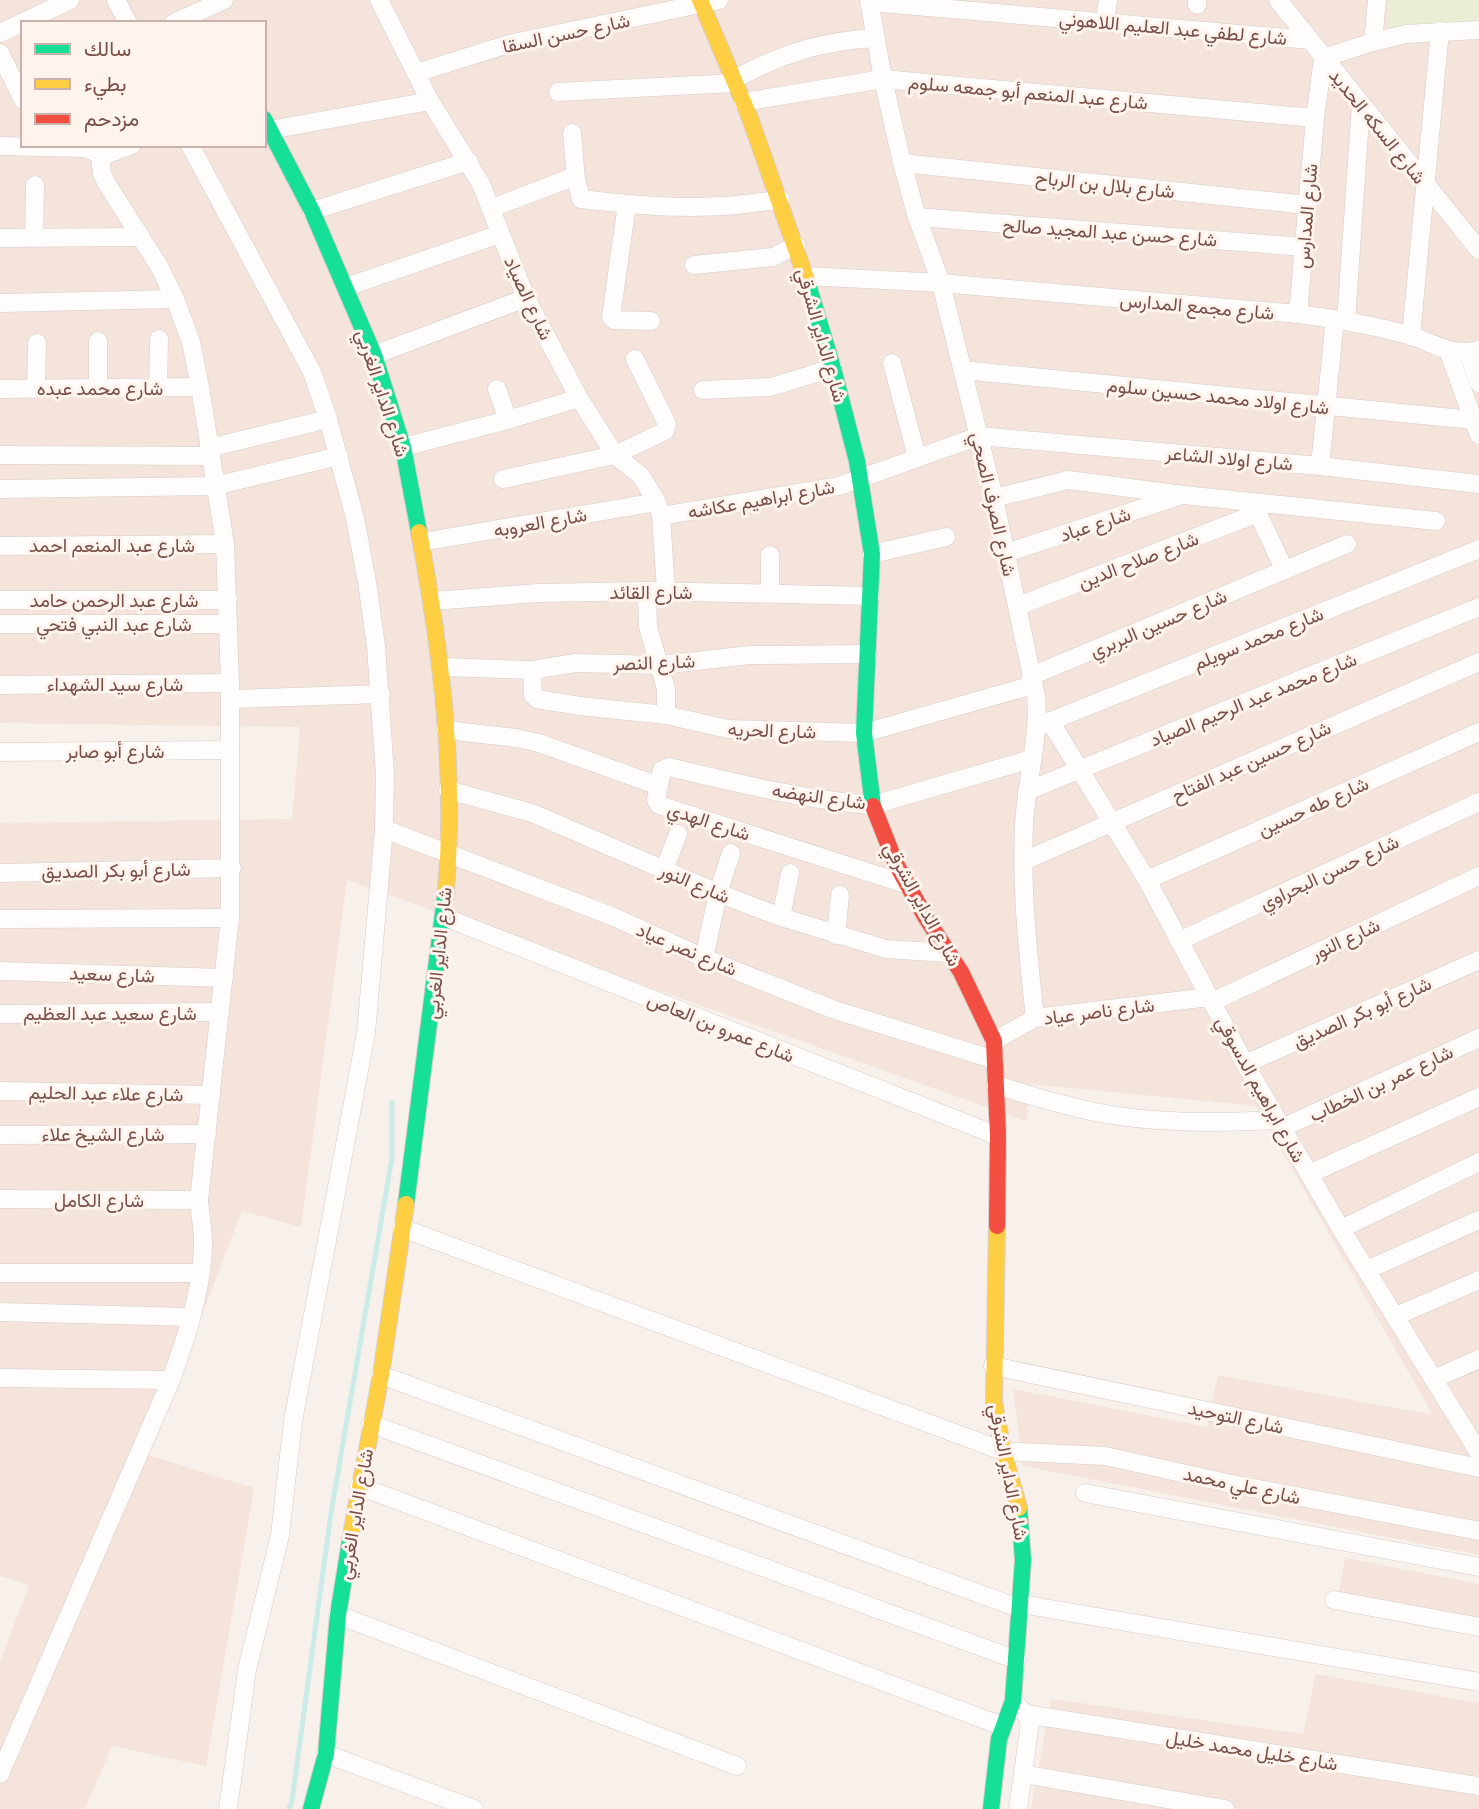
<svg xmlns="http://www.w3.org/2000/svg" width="1479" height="1809" font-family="'Roboto Condensed',Vazirmatn,sans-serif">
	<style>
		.residential { fill: #f4e4db; fill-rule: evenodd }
		.green { fill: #e9eed4 }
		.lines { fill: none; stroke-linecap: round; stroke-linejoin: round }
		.stream { stroke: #cbebe8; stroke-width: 5 }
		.street-casing { stroke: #d7cbc8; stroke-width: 19 }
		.fast-casing { stroke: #d9ccc9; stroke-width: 18 }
		.slow-casing { stroke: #d9ccc9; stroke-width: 18 }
		.jam-casing { stroke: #d9ccc9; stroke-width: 18 }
		.street { stroke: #fefdfc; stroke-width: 18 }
		.fast { stroke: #16e098; stroke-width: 16 }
		.slow { stroke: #ffcf43; stroke-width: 16 }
		.jam { stroke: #f24e42; stroke-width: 16 }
		.labels { text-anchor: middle; stroke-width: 6; stroke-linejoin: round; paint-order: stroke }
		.street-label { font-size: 19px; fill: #794f48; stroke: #fff4ed }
	</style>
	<rect width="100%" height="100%" fill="#f8f0eb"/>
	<g class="residential">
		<path d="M 0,0 L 1389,0 L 1388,28 L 1479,21 L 1479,1555 L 1023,1466 L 1013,1389 L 1207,1427 L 1218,1375 L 1433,1415 L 1256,1106 L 1030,1084 L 1026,1121 L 347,880 L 301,1227 L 242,1211 L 148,1455 L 254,1488 L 206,1766 L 112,1746 L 85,1809 L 0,1809 L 0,1662 L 29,1585 L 0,1576 L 0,823 L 292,819 L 300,727 L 0,723 ZM 23,23 L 264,23 L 264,145 L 23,145 Z"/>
		<polygon points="1345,1558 1479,1584 1479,1632 1337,1604"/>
		<polygon points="1316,1674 1479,1703 1479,1809 1031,1809 1051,1699 1303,1734"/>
	</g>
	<polygon class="green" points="1389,0 1479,0 1479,21 1388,28"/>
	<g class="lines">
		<polyline class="stream" points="289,1809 292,1801 331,1513 392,1158 392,1102"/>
		<defs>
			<g id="street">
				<polyline points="116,0 128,23"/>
				<polyline points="379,0 430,101 481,184 526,298 579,398 615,455 641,476 657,502 661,516 666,591"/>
				<path d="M 869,0 L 883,79 L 902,163 L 917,217 L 941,283 L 994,498 L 1036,696 C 1040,739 1026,782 1024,825 C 1021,889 1028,954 1035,1018"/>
				<polyline points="1278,0 1479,250"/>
				<polyline points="869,2 1310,40"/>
				<polyline points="1197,5 1197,0"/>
				<polyline points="1105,21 1108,0"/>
				<polyline points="174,23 224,0"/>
				<polyline points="0,33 70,0"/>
				<polyline points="1373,42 1377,0"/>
				<polyline points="0,53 23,100"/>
				<polyline points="416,73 509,44 719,0"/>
				<path d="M 733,80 C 781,54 821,41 875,38"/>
				<polyline points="558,92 735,83"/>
				<polyline points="743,102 883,79 1315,118"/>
				<polyline points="270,130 430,101"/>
				<polyline points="572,133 576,179"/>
				<polyline points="190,145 312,372 328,419 355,518 367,582 376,646 385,775 384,829 366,1033 293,1421 280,1535 247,1670 228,1809"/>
				<polyline points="0,146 83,148 105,155 132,145"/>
				<polyline points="902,163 1307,205"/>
				<polyline points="627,204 611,317 614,320 651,321"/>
				<path d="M 492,208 L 573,177 L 576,179 L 581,199 C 650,207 711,212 780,199"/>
				<polyline points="312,211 469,161"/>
				<polyline points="917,217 1304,247"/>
				<polyline points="0,238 141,237"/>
				<polyline points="34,238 35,185"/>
				<polyline points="694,265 773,257 796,245"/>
				<path d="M 806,276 L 941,283 L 1298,314 C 1336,319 1375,325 1411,336 C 1437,344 1451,357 1479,350"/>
				<polyline points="346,287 500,234"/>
				<polyline points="0,303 175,299"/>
				<polyline points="1298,314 1315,118 1323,58 1373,42 1406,34 1479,30"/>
				<polyline points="1346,321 1361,104"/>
				<polyline points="1411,336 1440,31"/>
				<polyline points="98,341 98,388"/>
				<polyline points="1448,351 1479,435"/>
				<polyline points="1468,353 1479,383"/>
				<polyline points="374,355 526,298"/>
				<polyline points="892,363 917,457"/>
				<polyline points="962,370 1473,420"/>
				<polyline points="36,388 37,343"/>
				<polyline points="158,388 159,339"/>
				<polyline points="0,389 200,387"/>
				<polyline points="497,389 508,420"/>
				<polyline points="703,390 771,387 833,368"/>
				<polyline points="403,447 508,420 579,398"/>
				<polyline points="209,448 328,419"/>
				<polyline points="0,455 210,456"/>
				<polyline points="1320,466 1335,319"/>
				<polyline points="503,479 615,455 665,431 667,424 635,359"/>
				<polyline points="0,489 215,486 339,456"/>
				<polyline points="994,498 1068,480 1184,495 1436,521"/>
				<polyline points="1253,503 1284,569"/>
				<polyline points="661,516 839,486 979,436 1320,466 1479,484"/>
				<polyline points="422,542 657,502"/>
				<polyline points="0,546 225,544"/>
				<polyline points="1006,553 1179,496"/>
				<polyline points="872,554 946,537"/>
				<polyline points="647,591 648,627 666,689 666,715"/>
				<polyline points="770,593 770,555"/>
				<polyline points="0,600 228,600"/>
				<polyline points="432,601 538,593 647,591 870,596"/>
				<polyline points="1018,606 1258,513"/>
				<polyline points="0,624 228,624"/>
				<polyline points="441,667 532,670 576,663 661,665 750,655 867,654"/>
				<polyline points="532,670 533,695 537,699 580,706 666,715 728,729 864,733 1033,685"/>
				<polyline points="1031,676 1347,544"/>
				<polyline points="0,685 230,683"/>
				<polyline points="230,699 381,694"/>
				<polyline points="1050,721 1147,880 1245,1064 1341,1229 1479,1453"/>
				<polyline points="1041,725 1479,549"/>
				<polyline points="446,730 516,738 539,743 659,786"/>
				<polyline points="0,752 230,750"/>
				<polyline points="448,790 532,813 718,893 781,917 886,949 948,953"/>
				<polyline points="1027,791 1479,607"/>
				<polyline points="384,829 614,917 704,958 835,1010 995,1060"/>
				<polyline points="1024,861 1479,662"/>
				<polyline points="664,870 678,834"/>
				<polyline points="0,873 232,868"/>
				<polyline points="1147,880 1479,732"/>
				<path d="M 908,885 L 659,805 L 656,800 L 662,770 L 669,767 C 736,783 804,800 873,805 L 1031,759"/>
				<polyline points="444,917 998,1136"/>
				<polyline points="781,917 790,873"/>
				<polyline points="0,919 230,918"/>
				<polyline points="836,935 840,895"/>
				<polyline points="1179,941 1479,802"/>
				<polyline points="704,958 718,893 731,853"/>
				<polyline points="0,971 224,978"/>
				<polyline points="1212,1002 1479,876"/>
				<polyline points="0,1014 220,1012"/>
				<polyline points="994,1041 1035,1018 1209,997"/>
				<polyline points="1245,1064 1479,960"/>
				<path d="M 996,1085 C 1028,1095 1061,1105 1095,1112 C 1155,1124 1216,1123 1277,1120"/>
				<polyline points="0,1091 211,1095"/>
				<polyline points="1282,1128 1479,1038"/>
				<polyline points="0,1135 207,1134"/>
				<polyline points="1309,1174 1479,1097"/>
				<polyline points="0,1199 199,1200"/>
				<polyline points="402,1228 1003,1451 1105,1456 1227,1483 1479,1531"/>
				<polyline points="1341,1229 1479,1162"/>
				<polyline points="1367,1270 1479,1220"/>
				<polyline points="0,1273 200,1273"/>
				<polyline points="0,1312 190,1317"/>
				<polyline points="1396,1316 1479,1280"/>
				<polyline points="993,1366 1479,1468"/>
				<polyline points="381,1375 1021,1609"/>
				<polyline points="0,1378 171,1380"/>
				<polyline points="1434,1379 1479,1359"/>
				<polyline points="371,1424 1017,1660"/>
				<polyline points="359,1486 1002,1726"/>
				<polyline points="1085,1493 1479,1567"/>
				<polyline points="1334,1600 1479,1627"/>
				<polyline points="1021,1604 1479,1682"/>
				<polyline points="338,1615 737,1766"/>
				<polyline points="1026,1714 1479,1786"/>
				<polyline points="326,1754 474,1809"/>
				<path d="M 0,1774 L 171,1380 C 186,1339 203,1287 203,1243 C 203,1228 200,1214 199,1200 L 230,918 L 230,683 L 225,544 L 200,387 L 191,342 L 175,299 L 159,266 L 107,184 L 102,174 L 100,155"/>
				<polyline points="1023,1774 1225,1809"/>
				<polyline points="1018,1809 1030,1723 1026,1714 1018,1706"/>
			</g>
			<g id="fast">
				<polyline points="264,119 312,211 374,355 403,447 419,532"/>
				<polyline points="807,281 833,368 857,461 872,554 864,733 873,806"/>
				<polyline points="406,1204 446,890"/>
				<polyline points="311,1809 326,1754 338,1615 351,1535"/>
				<polyline points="991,1809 999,1739 1013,1701 1023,1560 1019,1508"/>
			</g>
			<g id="slow">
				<polyline points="700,0 750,118 807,281"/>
				<path d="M 419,532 C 441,650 456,770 446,890"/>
				<polyline points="997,1226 994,1402 1003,1451 1019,1508"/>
				<polyline points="351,1535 381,1375 406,1204"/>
			</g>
			<polyline id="jam" points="873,806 896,864 926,918 961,972 994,1041 998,1136 997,1226"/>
		</defs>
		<use href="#street" class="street-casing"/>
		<use href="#fast" class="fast-casing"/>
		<use href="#slow" class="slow-casing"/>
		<use href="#jam" class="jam-casing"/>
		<use href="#street" class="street"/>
		<use href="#fast" class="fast"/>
		<use href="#slow" class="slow"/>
		<use href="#jam" class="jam"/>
	</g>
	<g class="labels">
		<g class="street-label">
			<text transform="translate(1173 28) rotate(5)" y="7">شارع لطفي عبد العليم اللاهوني</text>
			<text transform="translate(566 33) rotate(-12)" y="7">شارع حسن السقا</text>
			<text transform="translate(1028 92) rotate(5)" y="7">شارع عبد المنعم أبو جمعه سلوم</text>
			<text transform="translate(1378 126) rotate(51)" y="7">شارع السكه الحديد</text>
			<text transform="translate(1105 184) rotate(6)" y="7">شارع بلال بن الرباح</text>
			<text transform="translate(1306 216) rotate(-85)" y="7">شارع المدارس</text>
			<text transform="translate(1110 232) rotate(4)" y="7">شارع حسن عبد المجيد صالح</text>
			<text transform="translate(529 298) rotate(65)" y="7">شارع الصياد</text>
			<text transform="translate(1197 306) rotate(5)" y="7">شارع مجمع المدارس</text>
			<text transform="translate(822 335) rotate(74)" y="7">شارع الداير الشرقي</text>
			<text x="100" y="395">شارع محمد عبده</text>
			<text transform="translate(383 393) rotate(72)" y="7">شارع الداير الغربي</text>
			<text transform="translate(1218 396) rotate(6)" y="7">شارع اولاد محمد حسين سلوم</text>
			<text transform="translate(1229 458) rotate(5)" y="7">شارع اولاد الشاعر</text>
			<text transform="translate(761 499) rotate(-10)" y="7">شارع ابراهيم عكاشه</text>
			<text transform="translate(994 504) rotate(77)" y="7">شارع الصرف الصحي</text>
			<text transform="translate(540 522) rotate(-10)" y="7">شارع العروبه</text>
			<text transform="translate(1095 524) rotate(-18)" y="7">شارع عباد</text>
			<text x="112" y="552">شارع عبد المنعم احمد</text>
			<text transform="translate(1138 560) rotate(-21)" y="7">شارع صلاح الدين</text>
			<text x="651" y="599">شارع القائد</text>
			<text x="114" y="607">شارع عبد الرحمن حامد</text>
			<text transform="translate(1158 623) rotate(-23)" y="7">شارع حسين البربري</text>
			<text x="114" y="631">شارع عبد النبي فتحي</text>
			<text transform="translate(1258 638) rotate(-22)" y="7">شارع محمد سويلم</text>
			<text transform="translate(654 662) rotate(-2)" y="7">شارع النصر</text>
			<text x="115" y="691">شارع سيد الشهداء</text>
			<text transform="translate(1253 699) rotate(-22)" y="7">شارع محمد عبد الرحيم الصياد</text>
			<text transform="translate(772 730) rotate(2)" y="7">شارع الحريه</text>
			<text x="115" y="758">شارع أبو صابر</text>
			<text transform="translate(1251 761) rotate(-24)" y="7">شارع حسين عبد الفتاح</text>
			<text transform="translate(819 796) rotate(8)" y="7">شارع النهضه</text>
			<text transform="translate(1313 806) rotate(-24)" y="7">شارع طه حسين</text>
			<text transform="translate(709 821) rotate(18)" y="7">شارع الهدي</text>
			<text transform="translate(116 870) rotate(-1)" y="7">شارع أبو بكر الصديق</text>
			<text transform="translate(1329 872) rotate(-25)" y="7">شارع حسن البحراوي</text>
			<text transform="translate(695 883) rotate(23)" y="7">شارع النور</text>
			<text transform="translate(923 904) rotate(61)" y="7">شارع الداير الشرقي</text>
			<text transform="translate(1345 939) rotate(-25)" y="7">شارع النور</text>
			<text transform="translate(687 949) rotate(23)" y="7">شارع نصر عياد</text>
			<text transform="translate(438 953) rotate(-84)" y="7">شارع الداير الغربي</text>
			<text transform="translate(112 974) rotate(2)" y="7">شارع سعيد</text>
			<text transform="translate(1099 1011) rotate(-7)" y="7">شارع ناصر عياد</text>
			<text transform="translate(1362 1012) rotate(-24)" y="7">شارع أبو بكر الصديق</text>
			<text x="110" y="1020">شارع سعيد عبد العظيم</text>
			<text transform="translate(721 1027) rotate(22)" y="7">شارع عمرو بن العاص</text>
			<text transform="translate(1381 1083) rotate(-25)" y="7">شارع عمر بن الخطاب</text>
			<text transform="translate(1261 1089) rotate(61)" y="7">شارع ابراهيم الدسوقي</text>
			<text transform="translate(106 1093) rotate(1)" y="7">شارع علاء عبد الحليم</text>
			<text x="103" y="1141">شارع الشيخ علاء</text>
			<text x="99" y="1207">شارع الكامل</text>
			<text transform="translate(1236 1417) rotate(12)" y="7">شارع التوحيد</text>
			<text transform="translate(1009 1472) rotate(79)" y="7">شارع الداير الشرقي</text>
			<text transform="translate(1242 1485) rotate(12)" y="7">شارع علي محمد</text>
			<text transform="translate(355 1514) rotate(-80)" y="7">شارع الداير الغربي</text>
			<text transform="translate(1252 1750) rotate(9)" y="7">شارع خليل محمد خليل</text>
		</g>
	</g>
	<rect x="21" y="21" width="245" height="126" fill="#fff4ed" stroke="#c9b2ab" stroke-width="2"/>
	<rect x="35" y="44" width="35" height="10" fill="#16e098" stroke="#c9b2ab" stroke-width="2"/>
	<text x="84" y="56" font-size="21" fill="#794f48">سالك</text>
	<rect x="35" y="79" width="35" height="10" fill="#ffcf43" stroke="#c9b2ab" stroke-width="2"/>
	<text x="84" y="91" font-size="21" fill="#794f48">بطيء</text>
	<rect x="35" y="114" width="35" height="10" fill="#f24e42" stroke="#c9b2ab" stroke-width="2"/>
	<text x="84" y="126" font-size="21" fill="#794f48">مزدحم</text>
</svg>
